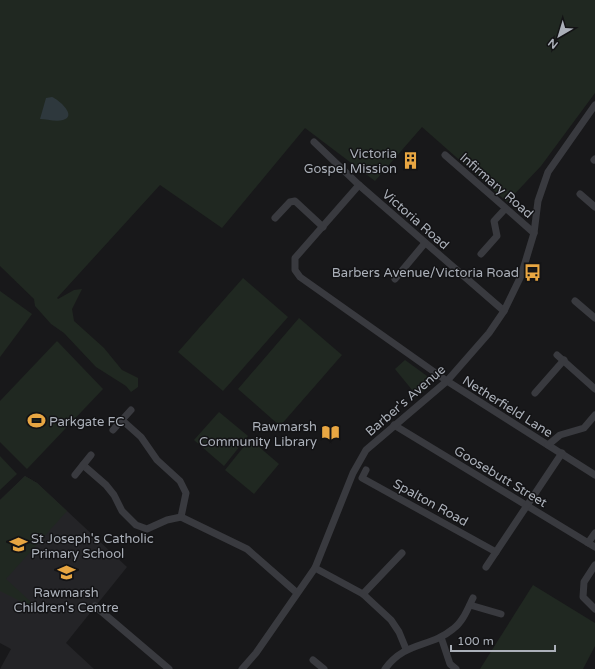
<svg xmlns="http://www.w3.org/2000/svg" width="595" height="669" font-family="'Varela Round',sans-serif">
	<style>
		.built { fill: #242427 }
		.green { fill: #202821 }
		.water { fill: #2e383d }
		.lines { fill: none; stroke-linecap: round; stroke-linejoin: round }
		.street { stroke: #393a3f; stroke-width: 7 }
		.labels { text-anchor: middle; stroke-width: 3; stroke-linejoin: round; paint-order: stroke }
		.poi-label { font-size: 13px; fill: #abb0b9; stroke: #131315; text-anchor: end }
		.street-label { font-size: 13px; fill: #abb0b9; stroke: #131315 }
	</style>
	<rect width="100%" height="100%" fill="#18181a"/>
	<polygon class="built" points="25,476 37,483 127,567 66,643 94,669 0,669 11,649 0,643 0,500"/>
	<g class="green">
		<polygon points="0,0 595,0 595,93 541,166 507,202 422,127 375,181 305,128 222,228 160,185 57,298 58,299 74,290 82,289 72,309 74,321 104,348 122,370 138,378 138,387 131,392 126,386 96,367 64,333 51,324 35,306 34,299 0,266"/>
		<polygon points="243,278 288,317 223,391 178,352"/>
		<polygon points="0,291 32,314 0,357"/>
		<polygon points="299,318 342,355 280,426 238,389"/>
		<polygon points="57,341 103,389 27,469 0,442 0,401"/>
		<polygon points="405,360 427,376 428,388 417,396 395,369"/>
		<polygon points="219,412 248,436 224,466 194,440"/>
		<polygon points="250,439 279,464 254,494 225,470"/>
		<polygon points="0,456 17,474 0,490"/>
		<polygon points="25,476 37,483 67,511 6,579 42,612 0,591 0,500"/>
		<polygon points="533,585 595,623 595,646 583,669 480,669"/>
	</g>
	<path class="water" d="M 52,97 C 58,99 78,116 63,120 C 56,122 46,119 40,119 L 46,98 Z"/>
	<g class="lines">
		<g class="street">
			<polyline points="314,142 359,185 504,311"/>
			<polyline points="445,155 534,233"/>
			<polyline points="594,160 595,159"/>
			<polyline points="359,185 295,258 295,270 300,277 447,381 595,475"/>
			<polyline points="580,194 595,207"/>
			<polyline points="275,218 290,202 295,201 323,227"/>
			<polyline points="481,254 497,236 494,221 505,209"/>
			<polyline points="395,279 425,243"/>
			<polyline points="575,301 595,318"/>
			<polyline points="557,355 595,389"/>
			<polyline points="535,393 564,360"/>
			<polyline points="122,420 141,437 157,460 180,481 186,493 181,517 247,549 296,592"/>
			<polyline points="394,425 595,547"/>
			<polyline points="113,430 131,410"/>
			<polyline points="548,445 560,435 584,428 595,415"/>
			<polyline points="83,465 106,485 114,495 122,511 136,525 147,529 167,520 181,517"/>
			<polyline points="366,470 362,478 496,552"/>
			<polyline points="75,475 91,455"/>
			<polyline points="588,543 595,533"/>
			<polyline points="595,565 584,582 583,597 595,609"/>
			<polyline points="486,567 562,453"/>
			<polyline points="315,568 363,594 391,620 399,632 406,649"/>
			<polyline points="363,594 402,553"/>
			<polyline points="470,605 501,614"/>
			<polyline points="95,606 169,669"/>
			<polyline points="441,637 450,664 456,669"/>
			<polyline points="313,660 324,669"/>
			<polyline points="242,669 256,653 315,568 353,473 366,450 447,381 489,333 504,311 521,276 534,233 538,201 548,172 595,105"/>
			<path d="M 385,669 C 405,641 430,648 453,629 C 463,622 468,608 473,598"/>
		</g>
	</g>
	<defs>
		<symbol id="building-bare" viewBox="-9 -9 18 18"><path d="M-4-6H4V6H1V3H-1V6H-4ZM-2.5-4.3h1.7v1.8h-1.7ZM.8-4.3h1.7v1.8H.8ZM-2.5-1h1.7V.8h-1.7ZM.8-1h1.7V.8H.8Z" fill="#e8a642" stroke="#131315" stroke-width="2.5" paint-order="stroke"/></symbol>
		<symbol id="bus-bare" viewBox="-9 -9 18 18"><path d="M-5-6H5V4H4V6H2V4H-2V6H-4V4H-5ZM-3.5-4V0h7V-4ZM-3.5 1.2v1.5H-2V1.2ZM2 1.2v1.5H3.5V1.2Z" fill="#e8a642" stroke="#131315" stroke-width="2.5" paint-order="stroke"/></symbol>
		<symbol id="stadium-bare" viewBox="-9 -9 18 18"><path d="M0-5a6.5 5 0 1 0 0 10a6.5 5 0 1 0 0-10ZM-3.5-1.8h7v3.6h-7Z" fill="#e8a642" stroke="#131315" stroke-width="2.5" paint-order="stroke"/></symbol>
		<symbol id="library-bare" viewBox="-9 -9 18 18"><path d="M-6-4Q-3-5.5-.7-3.5V5Q-3 3-6 4ZM6-4Q3-5.5 .7-3.5V5Q3 3 6 4Z" fill="#e8a642" stroke="#131315" stroke-width="2.5" paint-order="stroke"/></symbol>
		<symbol id="school-bare" viewBox="-9 -9 18 18"><path d="M0-5L7-2L0 1L-7-2ZM-4 1L0 2.5L4 1V4Q0 6-4 4Z" fill="#e8a642" stroke="#131315" stroke-width="2.5" paint-order="stroke"/></symbol>
	</defs>
	<g fill-rule="evenodd">
		<use href="#building-bare" x="398" y="148" width="25" height="25"/>
		<use href="#bus-bare" x="520" y="260" width="25" height="25"/>
		<use href="#stadium-bare" x="24" y="408" width="25" height="25"/>
		<use href="#library-bare" x="318" y="420" width="25" height="25"/>
		<use href="#school-bare" x="6" y="532" width="25" height="25"/>
		<use href="#school-bare" x="54" y="560" width="25" height="25"/>
	</g>
	<g class="labels">
		<g class="poi-label">
			<text x="397" y="158">Victoria<tspan x="397" dy="15">Gospel Mission</tspan></text>
			<text x="519" y="277">Barbers Avenue/Victoria Road</text>
			<text x="49" y="426" text-anchor="start">Parkgate FC</text>
			<text x="317" y="431">Rawmarsh<tspan x="317" dy="15">Community Library</tspan></text>
			<text x="31" y="543" text-anchor="start">St Joseph's Catholic<tspan x="31" dy="15">Primary School</tspan></text>
			<text x="66" y="597" text-anchor="middle">Rawmarsh<tspan x="66" dy="15">Children's Centre</tspan></text>
		</g>
		<g class="street-label">
			<text transform="translate(497 185) rotate(41)" y="5">Infirmary Road</text>
			<text transform="translate(416 219) rotate(41)" y="5">Victoria Road</text>
			<text transform="translate(405 400) rotate(-41)" y="5">Barber's Avenue</text>
			<text transform="translate(508 406) rotate(32)" y="5">Netherfield Lane</text>
			<text transform="translate(501 476) rotate(31)" y="5">Goosebutt Street</text>
			<text transform="translate(431 502) rotate(29)" y="5">Spalton Road</text>
		</g>
	</g>
	<g transform="translate(559 36) rotate(218)" stroke="#131315" stroke-width="3" paint-order="stroke">
	<path d="M0-3L7 15L0 10L-7 15Z" fill="#abb0b9"/>
	<text y="-6" font-size="11" font-weight="bold" text-anchor="middle" fill="#abb0b9">N</text>
	</g>
	<path d="M451 645v6h104v-6" fill="none" stroke="#abb0b9" stroke-width="2"/>
	<text x="457" y="645" font-size="12" fill="#abb0b9" stroke="#131315" stroke-width="3" paint-order="stroke">100 m</text>
</svg>
